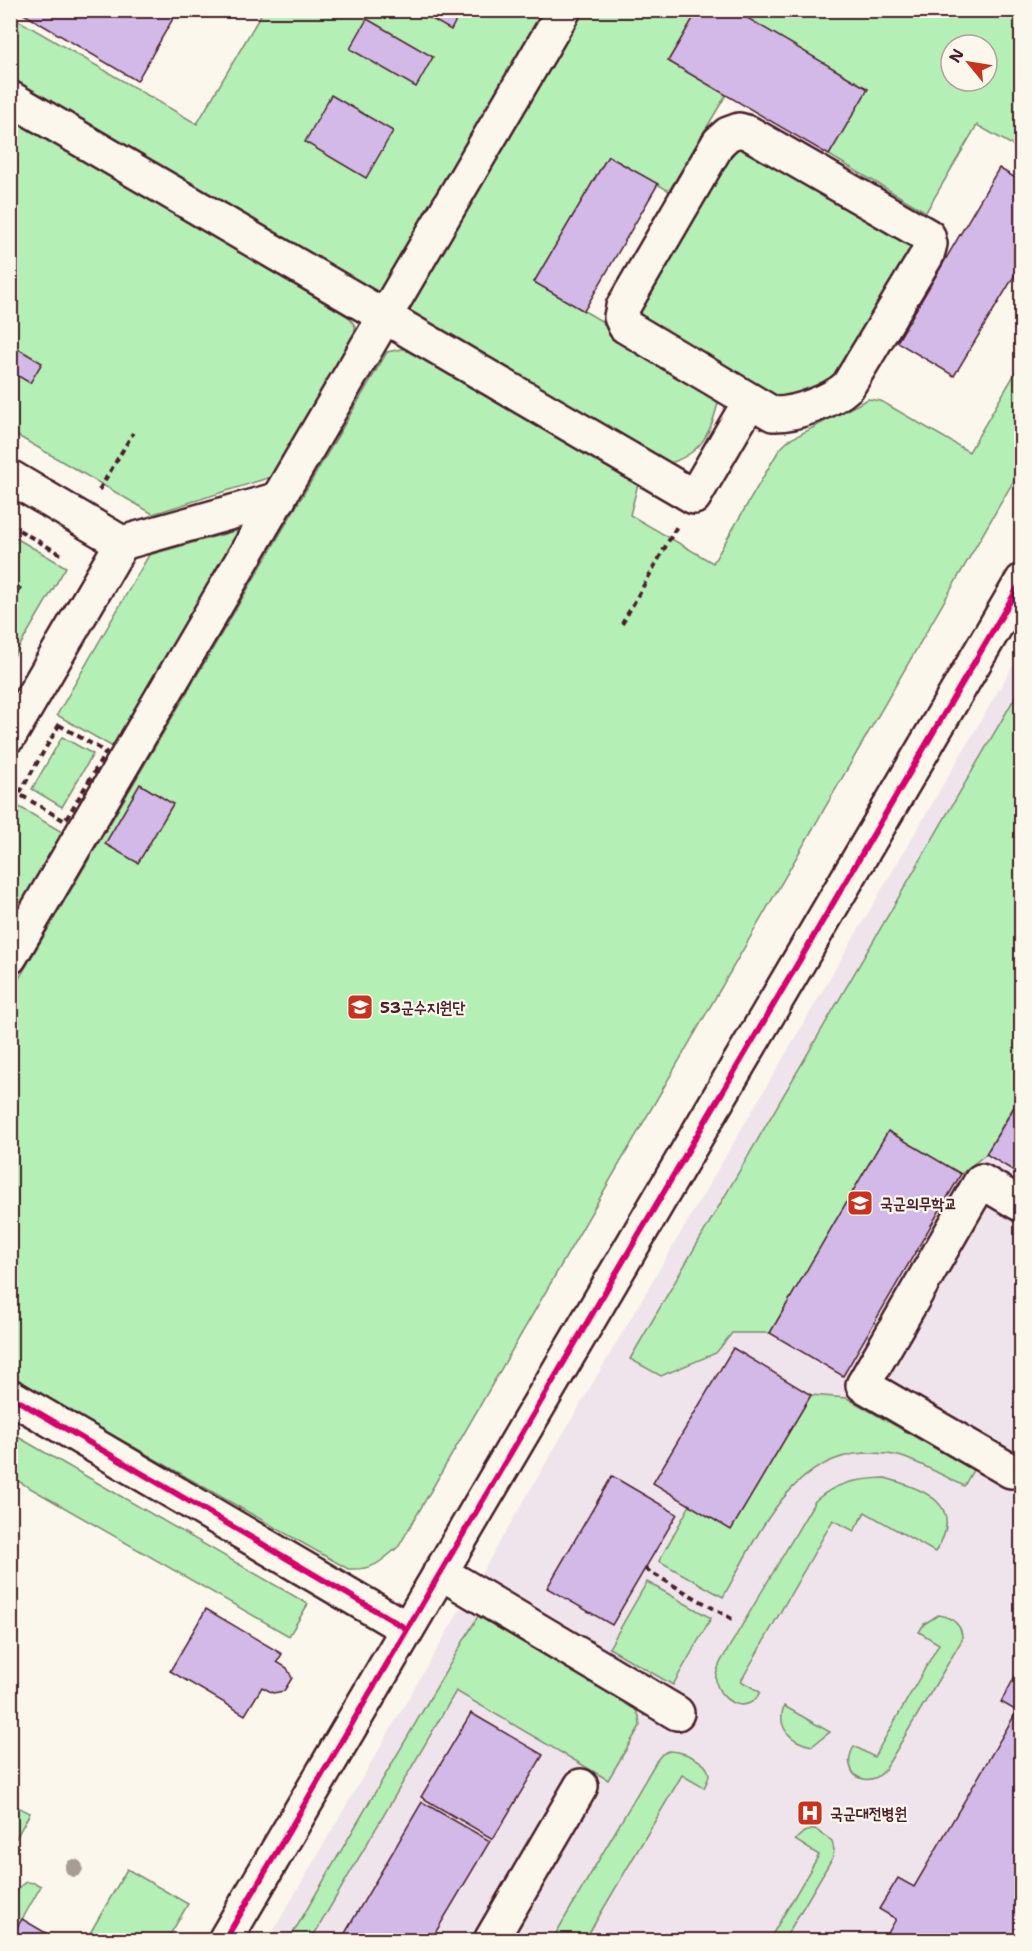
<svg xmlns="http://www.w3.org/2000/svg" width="1032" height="1951" font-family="'Shantell Sans','Poor Story',sans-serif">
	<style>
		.built { fill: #efe4eb }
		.green { fill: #b4efb5; stroke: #7f8770; stroke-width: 1.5; fill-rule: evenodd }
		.building { fill: #d3b9e8; stroke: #4a1f2b; stroke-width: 1.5 }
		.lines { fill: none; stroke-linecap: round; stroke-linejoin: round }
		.minor-casing { stroke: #4a1f2b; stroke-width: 38 }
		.path { stroke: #4a1f2b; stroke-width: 4; stroke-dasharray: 6 4.5; stroke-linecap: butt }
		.minor { stroke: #fbf7ec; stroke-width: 33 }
		.cycleway-casing { stroke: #fbf7ec; stroke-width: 10 }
		.cycleway { stroke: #d6006c; stroke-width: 6 }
		.tree { fill: #a89d95 }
		.labels { text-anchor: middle; stroke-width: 4.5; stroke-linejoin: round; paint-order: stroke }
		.poi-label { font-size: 16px; font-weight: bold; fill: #4a1f2b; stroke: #fbf7ec; text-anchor: start }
	</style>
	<rect width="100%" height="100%" fill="#fbf7ec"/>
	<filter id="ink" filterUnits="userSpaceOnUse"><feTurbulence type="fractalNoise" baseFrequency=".0167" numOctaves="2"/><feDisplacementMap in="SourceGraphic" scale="12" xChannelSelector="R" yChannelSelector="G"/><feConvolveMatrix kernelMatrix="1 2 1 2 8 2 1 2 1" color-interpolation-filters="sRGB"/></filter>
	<g filter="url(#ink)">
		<polygon class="built" points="1021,652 1021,1940 268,1940 454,1620"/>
		<g class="green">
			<polygon points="263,11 553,11 382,294 372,297 11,82 11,16 197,124"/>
			<path d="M 576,11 L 698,11 L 668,61 L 726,95 L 669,191 L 608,156 L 534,282 L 712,385 L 719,399 C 711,434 701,455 664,465 L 412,325 L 403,304 Z"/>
			<path d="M 734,11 L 1005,11 L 1021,20 L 1021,150 L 977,125 L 926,212 L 829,155 L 867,88 ZM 951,45 L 987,45 L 987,81 L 951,81 Z"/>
			<polygon points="10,117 349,317 355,326 355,335 274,476 153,514 11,432"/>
			<polygon points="732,142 918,245 836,384 787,405 641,329 634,301"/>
			<path d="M 411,347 L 639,480 L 630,515 L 713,563 L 779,450 L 789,440 L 868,399 L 881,401 L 969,452 L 1021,363 L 1021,468 L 399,1546 C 380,1563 373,1570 348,1569 L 11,1377 L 11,992 L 387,352 Z"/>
			<polygon points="235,531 240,533 118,750 57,715 149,555"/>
			<polygon points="14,537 66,567 11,661 11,605 20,588 11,582 11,543"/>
			<polygon points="1021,687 1021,1094 986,1154 961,1174 888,1132 770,1333 732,1333 716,1353 661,1376 630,1359"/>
			<polygon points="62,737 93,754 62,807 32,789"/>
			<polygon points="11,802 67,835 11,933"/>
			<path d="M 811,1395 L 847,1398 L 973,1470 L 964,1486 C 944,1476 923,1464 902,1457 C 890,1453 877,1453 865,1453 C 788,1457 756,1540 723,1597 L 659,1561 L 690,1505 L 731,1529 Z"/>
			<polygon points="11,1433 308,1604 289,1636 11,1477"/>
			<path d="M 885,1478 C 925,1489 967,1505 935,1552 L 865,1512 L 854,1531 L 833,1520 L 741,1681 L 760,1692 C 758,1696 755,1701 750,1703 C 734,1711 713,1692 716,1675 C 717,1670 719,1665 721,1661 L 815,1501 C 836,1482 858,1479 885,1478 Z"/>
			<polygon points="647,1582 711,1618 673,1685 609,1648"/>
			<path d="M 938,1615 C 952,1617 963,1625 962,1640 L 884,1771 C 874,1783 854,1783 850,1765 C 848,1759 851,1752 854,1746 L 874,1757 L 939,1644 L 919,1632 L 924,1624 Z"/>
			<polygon points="478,1616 634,1707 639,1716 640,1726 608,1780 456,1691 311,1940 289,1940"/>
			<path d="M 784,1706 L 830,1732 L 812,1746 C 791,1742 776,1728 784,1706 Z"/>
			<path d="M 669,1751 C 681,1751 707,1760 709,1774 C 709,1779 706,1783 704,1788 L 682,1775 L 585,1940 L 552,1940 L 657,1760 L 662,1754 Z"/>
			<polygon points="10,1803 30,1813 15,1840 11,1840"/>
			<polygon points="815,1829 832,1841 834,1850 833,1857 784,1940 769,1940 819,1855 795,1840 804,1832"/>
			<polygon points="127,1869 188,1904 167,1940 86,1940"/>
			<path d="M 26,1882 L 35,1883 L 41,1886 L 11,1939 C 10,1919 6,1894 26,1882 Z"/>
		</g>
		<g class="building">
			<polygon points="17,10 178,10 137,81"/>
			<polygon points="416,10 461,10 451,30"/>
			<polygon points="698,10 734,10 868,89 829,155 668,61"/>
			<polygon points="367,19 433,57 416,87 350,49"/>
			<polygon points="331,95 393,131 366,178 305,142"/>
			<polygon points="608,156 658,184 584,311 534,282"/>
			<polygon points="999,168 1022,182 1022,263 954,376 897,342"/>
			<polygon points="10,344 42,363 30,383 10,371"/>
			<polygon points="10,582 21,588 10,605"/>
			<polygon points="140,784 173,804 138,863 105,844"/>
			<polygon points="1022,1094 1022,1176 986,1154"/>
			<polygon points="888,1131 961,1174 843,1376 770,1333"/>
			<polygon points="733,1348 811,1395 731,1530 653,1483"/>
			<polygon points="612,1476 677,1514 612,1625 547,1588"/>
			<polygon points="206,1609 282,1654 277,1662 287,1668 292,1678 284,1691 273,1693 262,1687 245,1715 170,1671"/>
			<polygon points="1021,1666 1022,1940 884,1940 896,1919 879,1909 898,1878 914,1887 1017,1711 1001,1702"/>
			<polygon points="471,1713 543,1755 493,1839 421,1797"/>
			<polygon points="422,1802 490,1841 431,1940 341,1940"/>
			<polygon points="22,1919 58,1940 10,1940"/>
		</g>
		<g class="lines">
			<defs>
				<g id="minor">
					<polyline points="10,98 694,497 750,401"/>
					<path d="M 739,130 L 749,133 L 928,236 L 930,244 L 927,255 L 848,386 C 832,401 795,415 773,414 L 625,326 L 621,317 L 623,307 L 719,142 L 728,134 Z"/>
					<polyline points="10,477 122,543"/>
					<polyline points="10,735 122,543 279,499"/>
					<path d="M 10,957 C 196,642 378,325 564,10"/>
					<polyline points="10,1396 407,1629"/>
					<polyline points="1011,1471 863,1385 981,1181 1022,1205"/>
					<polyline points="440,1572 677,1713"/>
					<polyline points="225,1940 1022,581"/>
					<polyline points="491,1940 581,1786"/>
				</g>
			</defs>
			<use href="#minor" class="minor-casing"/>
			<g class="path">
				<polyline points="10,374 12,372"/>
				<polyline points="99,490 133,433"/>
				<polyline points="10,525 64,556"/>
				<polyline points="622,624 677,526"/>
				<polygon points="59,725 106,752 65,821 19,794"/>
				<polyline points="645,1569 732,1619"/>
			</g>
			<use href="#minor" class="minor"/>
			<defs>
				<g id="cycleway">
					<polyline points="10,1396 407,1629"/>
					<polyline points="225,1940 1022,581"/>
				</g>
			</defs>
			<use href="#cycleway" class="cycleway-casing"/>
			<use href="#cycleway" class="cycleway"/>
		</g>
		<circle class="tree" cx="74" cy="1868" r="9"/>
	</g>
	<defs>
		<symbol id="university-square" viewBox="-11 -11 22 22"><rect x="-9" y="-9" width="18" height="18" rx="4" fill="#c8321e" stroke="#fbf7ec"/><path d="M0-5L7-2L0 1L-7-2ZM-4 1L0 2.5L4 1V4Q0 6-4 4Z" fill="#fff"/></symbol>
		<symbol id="hospital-square" viewBox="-11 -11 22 22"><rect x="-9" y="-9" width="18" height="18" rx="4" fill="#c8321e" stroke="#fbf7ec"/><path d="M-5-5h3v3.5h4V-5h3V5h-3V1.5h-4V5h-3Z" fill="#fff"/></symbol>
	</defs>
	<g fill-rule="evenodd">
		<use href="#university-square" x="345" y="992" width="30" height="30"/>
		<use href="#university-square" x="845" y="1188" width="30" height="30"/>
		<use href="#hospital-square" x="795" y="1798" width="30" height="30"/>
	</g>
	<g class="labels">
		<g class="poi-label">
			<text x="380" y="1013">53군수지원단</text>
			<text x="880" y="1209">국군의무학교</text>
			<text x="830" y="1819">국군대전병원</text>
		</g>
	</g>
	<rect width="1032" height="1951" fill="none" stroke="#fbf7ec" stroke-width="36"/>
	<rect x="18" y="18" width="996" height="1915" fill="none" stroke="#4a1f2b" stroke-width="2" filter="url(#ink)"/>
	<g transform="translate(969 63) rotate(300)"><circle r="28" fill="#fbf7ec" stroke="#b4a19f" stroke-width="1.5"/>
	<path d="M0-4.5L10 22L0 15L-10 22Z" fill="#c8321e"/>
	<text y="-9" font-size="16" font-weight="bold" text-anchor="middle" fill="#4a1f2b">N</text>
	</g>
</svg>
